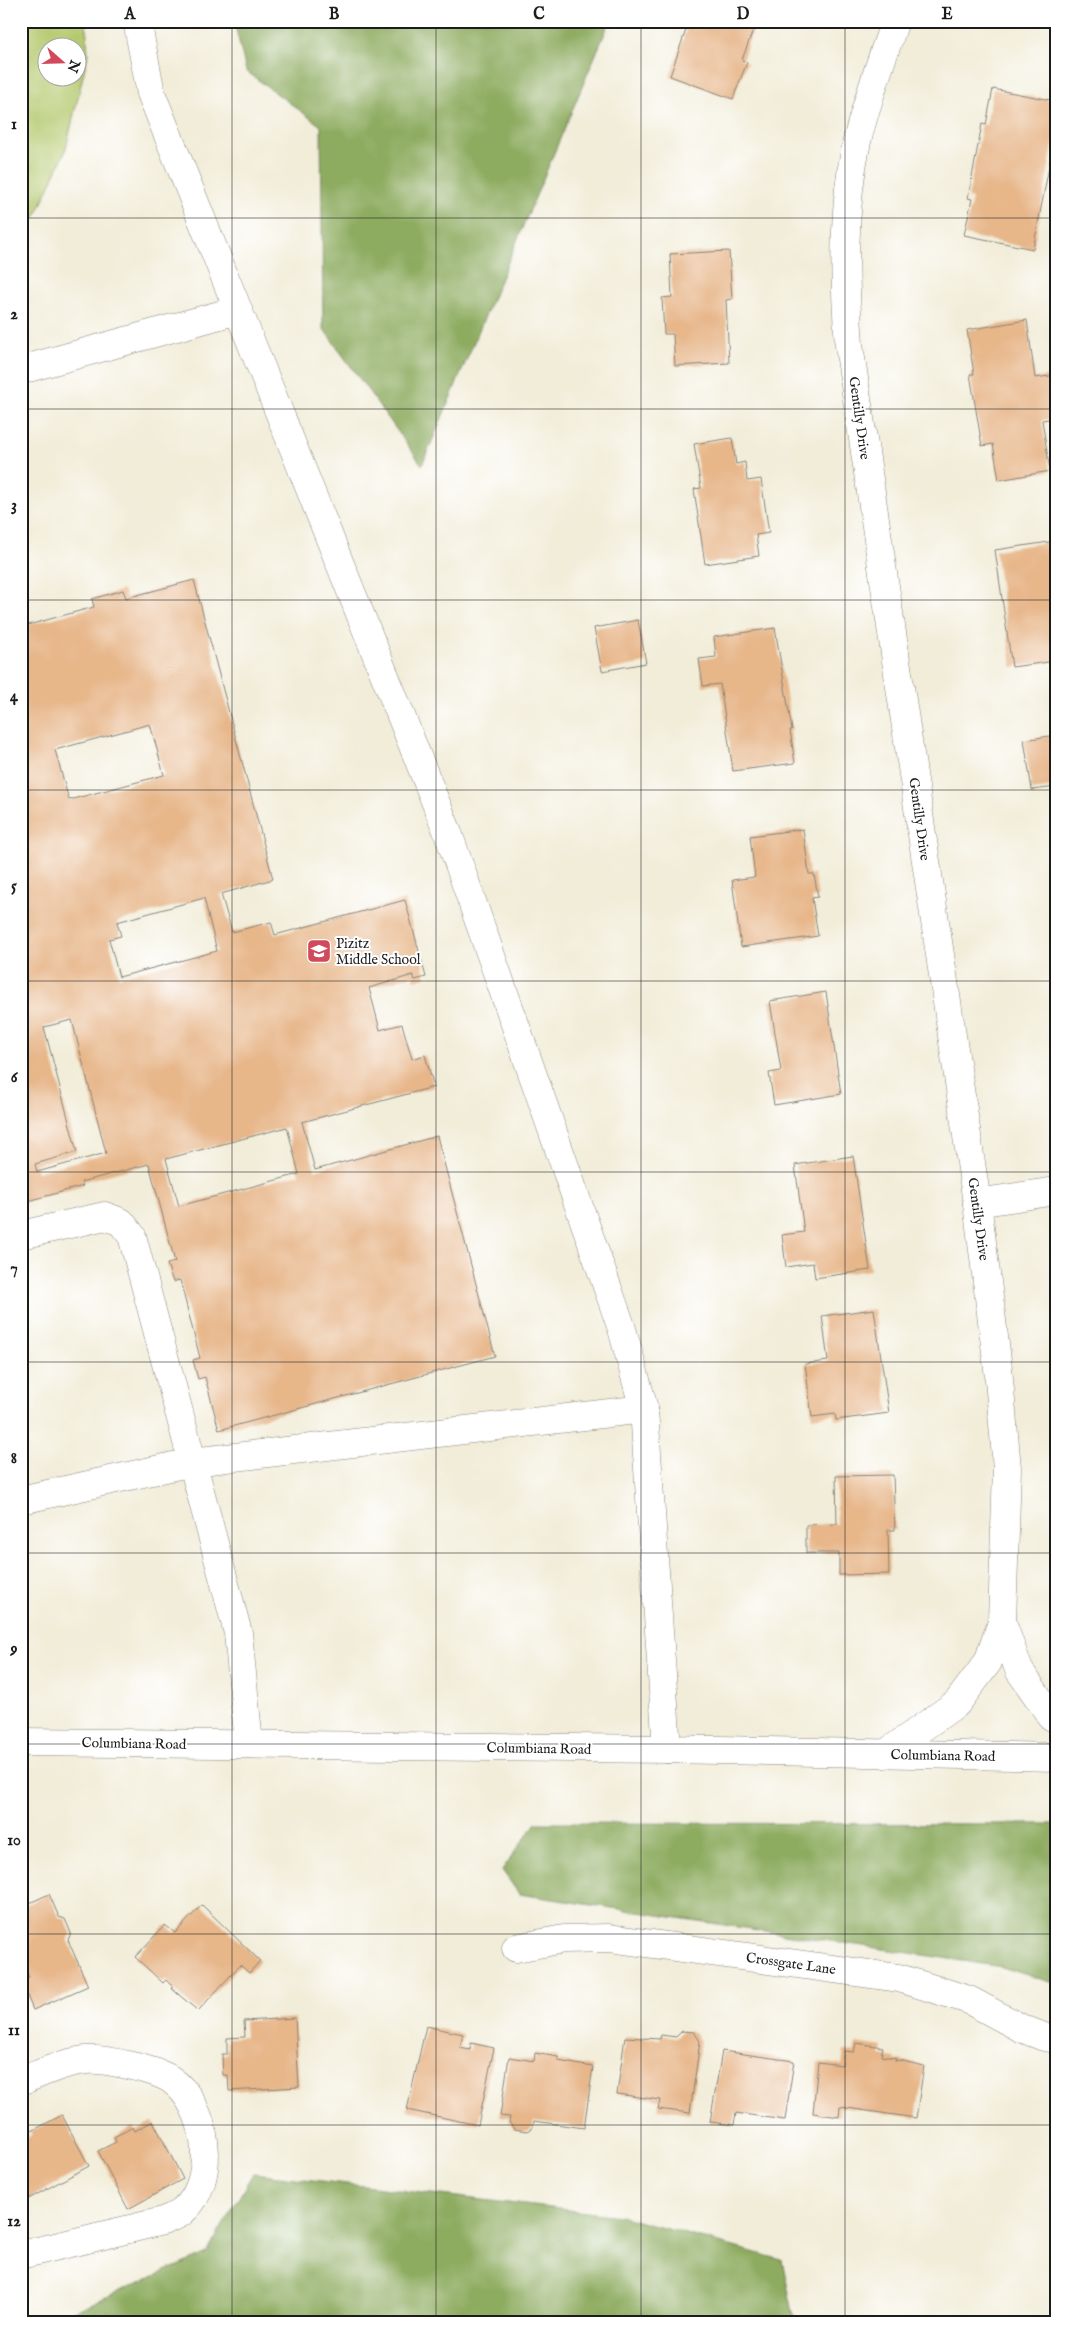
<svg xmlns="http://www.w3.org/2000/svg" width="1077" height="2343" font-family="'IM FELL English',serif">
	<style>
		.green { fill: #b3c86c; stroke: #687244; fill-rule: evenodd }
		.forest { fill: #8eac60; stroke: #55643e }
		.building { fill: #e7b689; fill-rule: evenodd }
		.lines { fill: none; stroke-linecap: round; stroke-linejoin: round }
		.minor-casing { stroke: #87847a; stroke-width: 29 }
		.major-casing { stroke: #87847a; stroke-width: 29 }
		.minor { stroke: #fff; stroke-width: 28 }
		.major { stroke: #fff; stroke-width: 28 }
		.grid { fill: none; stroke: #1c1c1c; stroke-width: 1; stroke-opacity: 0.55 }
		.labels { text-anchor: middle; stroke-width: 4; stroke-linejoin: round; paint-order: stroke }
		.street-label { font-size: 14px; fill: #1c1c1c; stroke: #fff }
		.poi-label { font-size: 14px; fill: #1c1c1c; stroke: #fff; text-anchor: start }
		.neatline { fill: none; stroke: #1c1c1c; stroke-width: 2 }
		.grid-label { font-size: 16px; text-anchor: middle; font-weight: bold; fill: #1c1c1c }
	</style>
	<rect width="100%" height="100%" fill="#fff"/>
	<filter id="ink" filterUnits="userSpaceOnUse"><feTurbulence type="fractalNoise" baseFrequency=".02" numOctaves="2"/><feDisplacementMap in="SourceGraphic" scale="10" xChannelSelector="R" yChannelSelector="G"/><feConvolveMatrix kernelMatrix="1 2 1 2 8 2 1 2 1" color-interpolation-filters="sRGB"/></filter>
	<filter id="wash" filterUnits="userSpaceOnUse"><feTurbulence type="fractalNoise" baseFrequency=".0096" numOctaves="4" result="noise"/><feDisplacementMap in="SourceGraphic" scale="20" xChannelSelector="R" yChannelSelector="G"/><feGaussianBlur stdDeviation="1.12" result="paint"/><feColorMatrix in="noise" values="0 0 0 0 0 0 0 0 0 0 0 0 0 0 0 0 0 1.4 0 .05"/><feComposite in="paint" operator="in"/></filter>
	<g filter="url(#wash)">
		<rect width="100%" height="100%" fill="#f2edd9"/>
		<path class="green" d="M 21,21 L 86,21 L 88,55 L 65,152 L 36,216 L 21,235 ZM 48,48 L 78,48 L 78,78 L 48,78 Z"/>
		<g class="forest">
			<polygon points="234,21 610,21 422,465 323,328 321,126 246,71"/>
			<polygon points="536,1823 1056,1824 1056,1984 1002,1967 519,1894 502,1870"/>
			<polygon points="253,2173 619,2216 782,2260 795,2322 49,2322 207,2253"/>
		</g>
		<g id="blocks">
			<g class="building">
				<polygon points="689,21 759,21 755,31 753,30 742,60 747,62 733,99 670,76"/>
				<polygon points="993,89 1056,101 1056,131 1033,249 964,235 972,199 968,198 982,124 986,125"/>
				<polygon points="729,251 732,299 726,300 729,363 675,366 673,334 664,334 662,298 672,297 670,254"/>
				<polygon points="1027,320 1035,378 1056,375 1056,418 1042,420 1050,471 999,480 993,444 982,446 970,374 974,374 967,330"/>
				<polygon points="732,438 736,464 745,462 747,481 761,479 769,533 756,535 759,556 705,564 694,489 701,488 694,444"/>
				<polygon points="1056,541 1056,661 1012,667 995,550"/>
				<path d="M 194,580 L 273,879 L 221,894 L 232,932 L 271,922 L 275,935 L 405,900 L 426,977 L 415,980 L 413,975 L 369,988 L 380,1030 L 402,1024 L 412,1059 L 425,1055 L 434,1087 L 302,1122 L 315,1170 L 437,1136 L 495,1356 L 219,1430 L 205,1377 L 198,1379 L 193,1360 L 200,1358 L 180,1280 L 173,1282 L 167,1264 L 175,1262 L 149,1164 L 81,1182 L 83,1186 L 21,1203 L 21,627 L 94,607 L 92,599 L 123,590 L 126,598 ZM 150,724 L 164,775 L 69,800 L 55,750 ZM 204,898 L 217,951 L 119,977 L 109,939 L 121,936 L 117,922 ZM 72,1020 L 106,1153 L 37,1172 L 35,1164 L 77,1152 L 44,1027 ZM 287,1127 L 299,1174 L 179,1206 L 166,1159 Z"/>
				<polygon points="638,620 646,663 602,671 594,628"/>
				<polygon points="775,628 792,730 790,730 795,763 733,771 720,684 703,686 699,659 716,657 714,637"/>
				<polygon points="1056,735 1056,787 1032,790 1024,740"/>
				<polygon points="803,829 809,874 814,874 818,897 812,898 818,936 741,947 732,880 755,877 750,836"/>
				<polygon points="826,992 841,1094 774,1105 769,1073 781,1071 770,1001"/>
				<polygon points="853,1156 870,1270 815,1278 813,1263 786,1267 782,1235 804,1232 795,1165"/>
				<polygon points="874,1309 889,1413 836,1420 835,1414 812,1417 805,1364 828,1361 822,1316"/>
				<polygon points="893,1475 895,1530 888,1530 889,1574 839,1575 839,1553 806,1553 806,1525 837,1524 836,1476"/>
				<polygon points="49,1894 59,1917 65,1919 71,1933 68,1940 88,1986 33,2010 21,1981 29,1977 26,1971 21,1972 21,1907"/>
				<polygon points="202,1905 260,1961 249,1973 240,1965 198,2011 171,1988 173,1987 166,1980 163,1983 135,1957 165,1925 175,1933"/>
				<polygon points="295,2018 299,2087 229,2091 228,2075 223,2075 222,2054 227,2054 227,2038 245,2037 244,2021"/>
				<polygon points="426,2026 463,2034 460,2048 470,2050 471,2043 494,2048 478,2125 407,2110"/>
				<polygon points="682,2031 694,2032 700,2041 690,2113 658,2109 660,2100 617,2094 625,2037 660,2039 661,2035 676,2037"/>
				<polygon points="856,2043 883,2047 881,2056 896,2058 895,2061 899,2060 924,2066 916,2118 840,2107 839,2117 813,2113 818,2062 842,2065 844,2051 854,2052"/>
				<polygon points="722,2051 794,2061 785,2120 736,2113 734,2125 710,2122"/>
				<polygon points="535,2053 558,2057 558,2061 593,2067 584,2128 534,2121 533,2127 527,2131 514,2129 509,2122 510,2117 500,2116 509,2057 534,2061"/>
				<polygon points="62,2115 89,2166 21,2203 21,2141 32,2135 30,2132"/>
				<polygon points="153,2121 183,2179 128,2209 98,2151 116,2142 114,2137 133,2127 135,2131"/>
			</g>
		</g>
	</g>
	<g filter="url(#ink)">
		<use href="#blocks" fill-opacity="0" stroke="#87847a" stroke-width="1"/>
		<g class="lines">
			<defs>
				<g id="minor">
					<polyline points="137,21 151,93 448,833 622,1329 644,1409 667,1749"/>
					<polyline points="21,370 238,310"/>
					<polyline points="977,1203 1056,1191"/>
					<polyline points="21,1235 105,1216 121,1222 132,1236 238,1633 249,1744"/>
					<polyline points="21,1500 192,1462 644,1409"/>
					<polyline points="1002,1622 1019,1670 1051,1716 1056,1719"/>
					<path d="M 885,1754 L 957,1703 L 988,1662 L 1002,1622 L 1007,1468 L 998,1368 L 977,1203 L 849,345 C 844,277 842,208 857,141 C 867,100 881,61 895,21"/>
					<polyline points="516,1948 564,1939 609,1938 899,1978 969,2000 1021,2028 1044,2037 1056,2039"/>
					<path d="M 21,2081 C 42,2073 64,2062 86,2060 C 104,2058 156,2070 170,2079 C 208,2104 219,2180 183,2211 C 178,2216 169,2218 163,2221 L 21,2255"/>
				</g>
				<polyline id="major" points="21,1742 667,1749 1056,1757"/>
			</defs>
			<use href="#minor" class="minor-casing"/>
			<use href="#major" class="major-casing"/>
			<use href="#minor" class="minor"/>
			<use href="#major" class="major"/>
		</g>
	</g>
	<path class="grid" d="M 232,21 L 232,2322M 436,21 L 436,2322M 641,21 L 641,2322M 845,21 L 845,2322M 21,218 L 1056,218M 21,409 L 1056,409M 21,600 L 1056,600M 21,790 L 1056,790M 21,981 L 1056,981M 21,1172 L 1056,1172M 21,1362 L 1056,1362M 21,1553 L 1056,1553M 21,1744 L 1056,1744M 21,1934 L 1056,1934M 21,2125 L 1056,2125"/>
	<defs>
		<symbol id="school-square" viewBox="-11 -11 22 22"><rect x="-9" y="-9" width="18" height="18" rx="4" fill="#d1495b" stroke="#fff"/><path d="M0-5L7-2L0 1L-7-2ZM-4 1L0 2.5L4 1V4Q0 6-4 4Z" fill="#fff"/></symbol>
	</defs>
	<g fill-rule="evenodd">
		<use href="#school-square" x="305" y="937" width="28" height="28"/>
	</g>
	<g class="labels">
		<g class="street-label">
			<text transform="translate(860 418) rotate(82)" y="5">Gentilly Drive</text>
			<text transform="translate(920 819) rotate(82)" y="5">Gentilly Drive</text>
			<text transform="translate(979 1219) rotate(82)" y="5">Gentilly Drive</text>
			<text transform="translate(134 1743) rotate(1)" y="5">Columbiana Road</text>
			<text transform="translate(539 1748) rotate(1)" y="5">Columbiana Road</text>
			<text transform="translate(943 1755) rotate(1)" y="5">Columbiana Road</text>
			<text transform="translate(791 1963) rotate(8)" y="5">Crossgate Lane</text>
		</g>
		<g class="poi-label">
			<text x="336" y="948">Pizitz<tspan x="336" dy="16">Middle School</tspan></text>
		</g>
	</g>
	<rect width="1077" height="2343" fill="none" stroke="#fff" stroke-width="55"/>
	<g transform="translate(62 62) rotate(110)"><circle r="24" fill="#ffffff" stroke="#a4a4a4"/>
	<path d="M0-4L9 19L0 12L-9 19Z" fill="#d1495b"/>
	<text y="-8" font-size="14" font-weight="bold" text-anchor="middle" fill="#1c1c1c">N</text>
	</g>
	<rect x="28" y="28" width="1022" height="2288" class="neatline"/>
	<g class="grid-label">
		<text x="130" y="19">A</text>
		<text x="334" y="19">B</text>
		<text x="539" y="19">C</text>
		<text x="743" y="19">D</text>
		<text x="947" y="19">E</text>
		<text x="14" y="129">1</text>
		<text x="14" y="319">2</text>
		<text x="14" y="510">3</text>
		<text x="14" y="701">4</text>
		<text x="14" y="891">5</text>
		<text x="14" y="1082">6</text>
		<text x="14" y="1273">7</text>
		<text x="14" y="1463">8</text>
		<text x="14" y="1654">9</text>
		<text x="14" y="1845">10</text>
		<text x="14" y="2035">11</text>
		<text x="14" y="2226">12</text>
	</g>
</svg>
